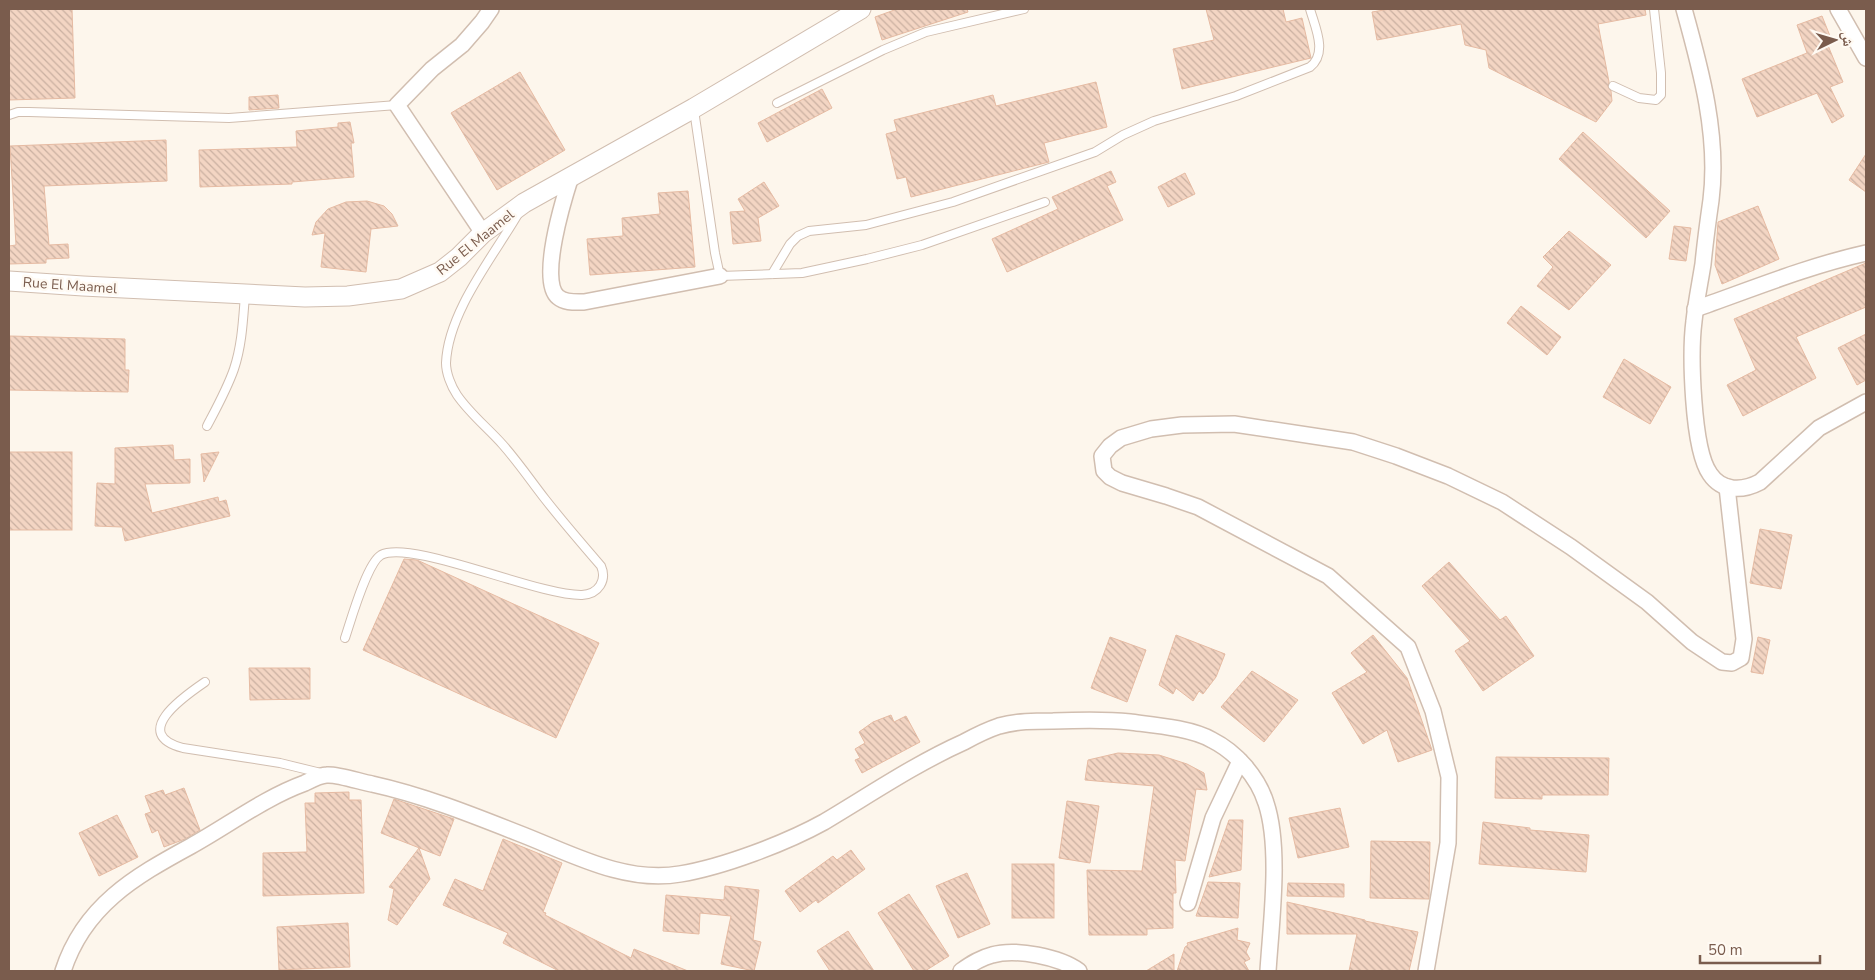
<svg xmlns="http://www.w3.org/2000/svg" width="1875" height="980" font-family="'Nunito Sans','Noto Naskh Arabic',sans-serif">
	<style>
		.building { fill: url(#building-back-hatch); stroke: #e6bba3 }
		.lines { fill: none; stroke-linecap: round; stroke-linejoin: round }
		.service-casing { stroke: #d1beb0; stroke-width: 10 }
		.minor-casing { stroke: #d1beb0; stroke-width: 18 }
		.tertiary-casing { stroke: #d1beb0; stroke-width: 21 }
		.service { stroke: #fff; stroke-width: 8 }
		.minor { stroke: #fff; stroke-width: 15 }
		.tertiary { stroke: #fff; stroke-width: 19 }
		.labels { text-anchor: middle; stroke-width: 5; stroke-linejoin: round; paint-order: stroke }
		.street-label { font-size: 14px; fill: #7a5c4d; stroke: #fffaf3 }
	</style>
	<defs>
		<pattern id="building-back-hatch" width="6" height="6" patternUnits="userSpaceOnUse" patternTransform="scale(1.25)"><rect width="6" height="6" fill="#f3d5c3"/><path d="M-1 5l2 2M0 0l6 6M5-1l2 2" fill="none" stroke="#cab0a1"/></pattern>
	</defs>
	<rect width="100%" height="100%" fill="#fdf6ec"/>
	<g class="building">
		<polygon points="9,9 72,9 75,98 9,100"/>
		<polygon points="897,9 967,9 968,12 882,40 875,17"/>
		<polygon points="1206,9 1283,9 1286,22 1302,18 1311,58 1182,89 1173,49 1214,40"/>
		<polygon points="1390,9 1645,9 1646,15 1598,24 1609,82 1608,87 1611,91 1612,101 1596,122 1489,68 1486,50 1465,45 1461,24 1377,40 1372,12"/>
		<polygon points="1822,16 1832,41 1827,43 1843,82 1830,87 1844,116 1832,123 1817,93 1757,117 1742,79 1807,53 1797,25"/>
		<polygon points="520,72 565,150 497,190 451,113"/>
		<polygon points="1096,82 1107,127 1044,143 1049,162 911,197 906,177 897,179 886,134 897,131 894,120 993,95 996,106"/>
		<polygon points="822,89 832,108 767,142 758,123"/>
		<polygon points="278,95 279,108 249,110 249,97"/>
		<polygon points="350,122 354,143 351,143 354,177 292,182 292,184 200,187 199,150 297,147 296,131 338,127 338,123"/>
		<polygon points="1583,132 1670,211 1646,238 1559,159"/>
		<polygon points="166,140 167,181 44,186 49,245 68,244 69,258 46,259 46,263 9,264 9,246 16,245 10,146"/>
		<polygon points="1866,154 1866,192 1849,180"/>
		<polygon points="1111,171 1116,182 1107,186 1123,220 1007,272 992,239 1058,209 1052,197"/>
		<polygon points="1185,173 1195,194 1168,207 1158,187"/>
		<polygon points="764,182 779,206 758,218 761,241 733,244 730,212 745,211 738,199"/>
		<polygon points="688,191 695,267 590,275 587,239 623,236 622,218 660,214 658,193"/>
		<polygon points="367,201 384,206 392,214 398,226 371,229 366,272 321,267 325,233 312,235 316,222 328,209 346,202"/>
		<polygon points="1758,206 1779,259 1722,284 1715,265 1718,222"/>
		<polygon points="1674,226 1691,228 1686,261 1669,259"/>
		<polygon points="1569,231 1611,265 1569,310 1537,286 1553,267 1543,257"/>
		<polygon points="1866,263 1866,307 1796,337 1816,378 1743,416 1727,385 1756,370 1734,319"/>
		<polygon points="1521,306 1561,337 1547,355 1507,323"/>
		<polygon points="1866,334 1866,380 1857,385 1838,348"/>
		<polygon points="10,336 125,339 125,370 129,370 128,392 9,390"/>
		<polygon points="1624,359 1671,387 1650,424 1603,397"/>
		<polygon points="173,445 174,460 190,459 190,483 145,484 152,513 218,497 219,502 226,500 230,516 125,541 122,527 95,526 97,483 115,484 115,448"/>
		<rect x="9" y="452" width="63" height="78"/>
		<polygon points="219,452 204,482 201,454"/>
		<polygon points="1760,529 1792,535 1781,589 1750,583"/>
		<polygon points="404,559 417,560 599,643 556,738 363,650"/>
		<polygon points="1449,562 1500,620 1506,616 1534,656 1483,691 1455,651 1470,641 1422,586"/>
		<polygon points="1176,635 1225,654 1216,677 1203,694 1199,691 1193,701 1176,688 1173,694 1159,685"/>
		<polygon points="1373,635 1407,678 1432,750 1398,762 1387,730 1363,744 1332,693 1367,672 1351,653"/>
		<polygon points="1110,637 1146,650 1127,702 1091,688"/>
		<polygon points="1758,637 1770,640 1763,674 1751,672"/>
		<polygon points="249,668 310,668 310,699 250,700"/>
		<polygon points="1252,671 1298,700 1264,742 1221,707"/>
		<polygon points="891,715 894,722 906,716 920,742 862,773 855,760 860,758 855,749 865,743 859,732 873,722"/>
		<polygon points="1118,753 1159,755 1187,764 1204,773 1207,790 1196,789 1185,861 1175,860 1176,893 1173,893 1173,928 1147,929 1147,935 1089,935 1087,870 1142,871 1154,786 1085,780 1088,760"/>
		<polygon points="1496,757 1609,758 1608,795 1542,795 1542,799 1495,798"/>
		<polygon points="184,788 200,830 185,839 164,847 158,830 152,833 145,814 151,812 145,796 163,790 165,795"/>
		<polygon points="349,792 349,800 361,800 364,893 263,896 263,853 307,852 305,803 315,803 315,793"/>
		<polygon points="394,799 454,819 440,856 381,833"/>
		<polygon points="1067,801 1099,806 1090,863 1059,858"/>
		<polygon points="1340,808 1349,847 1298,858 1289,818"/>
		<polygon points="117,815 138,857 99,876 79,833"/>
		<polygon points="1229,820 1243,820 1241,870 1209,877"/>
		<polygon points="1483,822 1530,828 1530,830 1589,835 1586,872 1479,864"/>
		<polygon points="503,839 562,863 543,912 546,913 545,915 631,958 634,949 688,971 559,971 503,943 508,933 443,905 455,879 483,891"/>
		<polygon points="1371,841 1430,842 1429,899 1370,898"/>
		<polygon points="419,848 430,879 397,925 388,920 394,889 389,887"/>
		<polygon points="851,850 865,869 818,903 816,900 800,912 785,891 833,856 837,860"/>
		<rect x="1012" y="864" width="42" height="54"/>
		<polygon points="967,873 990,924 958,938 936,886"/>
		<polygon points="1208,882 1240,883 1238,918 1196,916"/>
		<polygon points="1288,883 1344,884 1344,897 1287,896"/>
		<polygon points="725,886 759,890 753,940 761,942 754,971 721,964 731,916 700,913 699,934 663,931 666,895 724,900"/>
		<polygon points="909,894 949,956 925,971 914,971 878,913"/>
		<polygon points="1287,902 1365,920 1365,921 1418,932 1409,971 1349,971 1357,934 1287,934"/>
		<polygon points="348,923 350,967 279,970 277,927"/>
		<polygon points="1238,928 1237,940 1250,943 1246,952 1250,959 1244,962 1249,971 1177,971 1185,947 1188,945 1187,943"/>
		<polygon points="848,931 874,971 830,971 817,951"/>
		<polygon points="1174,954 1174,971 1146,971"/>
	</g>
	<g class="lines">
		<defs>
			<g id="service">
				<polyline points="1613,86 1639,98 1656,100 1661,95 1661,73 1654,9"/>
				<polyline points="777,103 883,50 926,32 1024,9"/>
				<polyline points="694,110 715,253 720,276 802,273 867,259 922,245 1045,202"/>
				<polyline points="9,115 18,112 29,112 229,118 397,105"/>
				<path d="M 772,274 L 790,244 L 798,236 L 809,231 L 866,225 L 953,202 L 1095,152 L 1123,135 L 1154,121 L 1236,96 L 1310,67 C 1328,53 1315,27 1310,9"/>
				<path d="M 207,426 C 217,407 227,389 234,369 C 242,345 243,320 245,295"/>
				<path d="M 345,638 C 351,620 367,563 381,555 C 411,539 538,596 582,595 C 599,594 607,580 601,566 C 582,544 563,522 545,499 C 531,481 518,462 503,445 C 488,428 470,414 457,395 C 451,386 446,373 446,363 C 448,312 493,257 518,214"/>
				<path d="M 205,682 C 183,697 130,734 183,748 L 280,763 L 321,773"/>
			</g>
			<g id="minor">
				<path d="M 1684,9 C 1701,70 1719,136 1711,200 C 1708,221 1705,243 1703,264 C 1700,283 1696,302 1694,321 C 1690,352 1692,449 1710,474 C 1722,492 1743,491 1760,482 L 1819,428 L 1866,402"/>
				<polyline points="1838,9 1866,58"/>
				<path d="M 571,176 C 564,198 538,281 558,297 C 565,303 575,302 584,302 L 720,276"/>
				<polyline points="483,233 397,105 432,69 462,45 482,22 491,9"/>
				<path d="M 1695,309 C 1752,289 1808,266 1866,253"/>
				<polyline points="1188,903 1213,818 1240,761"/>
				<path d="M 63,971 C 84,906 134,877 191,846 C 229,825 264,798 305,783 C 311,780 320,775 327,775 C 337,774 361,782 372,784 C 422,795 470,814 518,833 C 568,852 624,884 680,874 C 723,867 786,843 824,822 C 871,794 915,764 964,742 C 975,736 987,730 999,726 C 1016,721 1035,721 1053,721 C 1078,720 1104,719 1130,722 C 1153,725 1192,728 1212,740 C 1236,752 1258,777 1266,803 C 1281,848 1271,923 1268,971"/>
				<path d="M 961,971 C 971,964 980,958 992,955 C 1016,948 1060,957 1079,971"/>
				<polyline points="1426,971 1448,843 1449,777 1433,711 1408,647 1328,576 1198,507 1166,496 1122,483 1110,477 1104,471 1102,456 1110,446 1121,438 1151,429 1182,425 1234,424 1353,442 1396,456 1448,476 1502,502 1571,547 1647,602 1692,642 1722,662 1732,663 1741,658 1744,639 1727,487"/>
			</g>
			<polyline id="tertiary" points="9,281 83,286 305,297 348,296 401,289 440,272 459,257 483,233 524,203 694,108 861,9"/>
		</defs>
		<use href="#service" class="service-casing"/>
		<use href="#minor" class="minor-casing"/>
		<use href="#tertiary" class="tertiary-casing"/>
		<use href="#service" class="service"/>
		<use href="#minor" class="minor"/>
		<use href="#tertiary" class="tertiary"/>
	</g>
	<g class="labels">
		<g class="street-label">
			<text transform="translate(475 242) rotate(-39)" y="5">Rue El Maamel</text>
			<text transform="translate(70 285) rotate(4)" y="5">Rue El Maamel</text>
		</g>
	</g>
	<rect width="1875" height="980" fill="none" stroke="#7a5c4d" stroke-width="20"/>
	<g transform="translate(1835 40) rotate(85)" stroke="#fffaf3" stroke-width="4" paint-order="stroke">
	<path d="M0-4L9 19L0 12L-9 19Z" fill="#7a5c4d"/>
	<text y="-8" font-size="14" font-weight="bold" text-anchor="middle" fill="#7a5c4d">ش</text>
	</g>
	<path d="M1700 955v8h120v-8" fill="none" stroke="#7a5c4d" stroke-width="2.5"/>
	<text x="1708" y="955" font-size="15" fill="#7a5c4d" stroke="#fffaf3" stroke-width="4" paint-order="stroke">50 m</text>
</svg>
